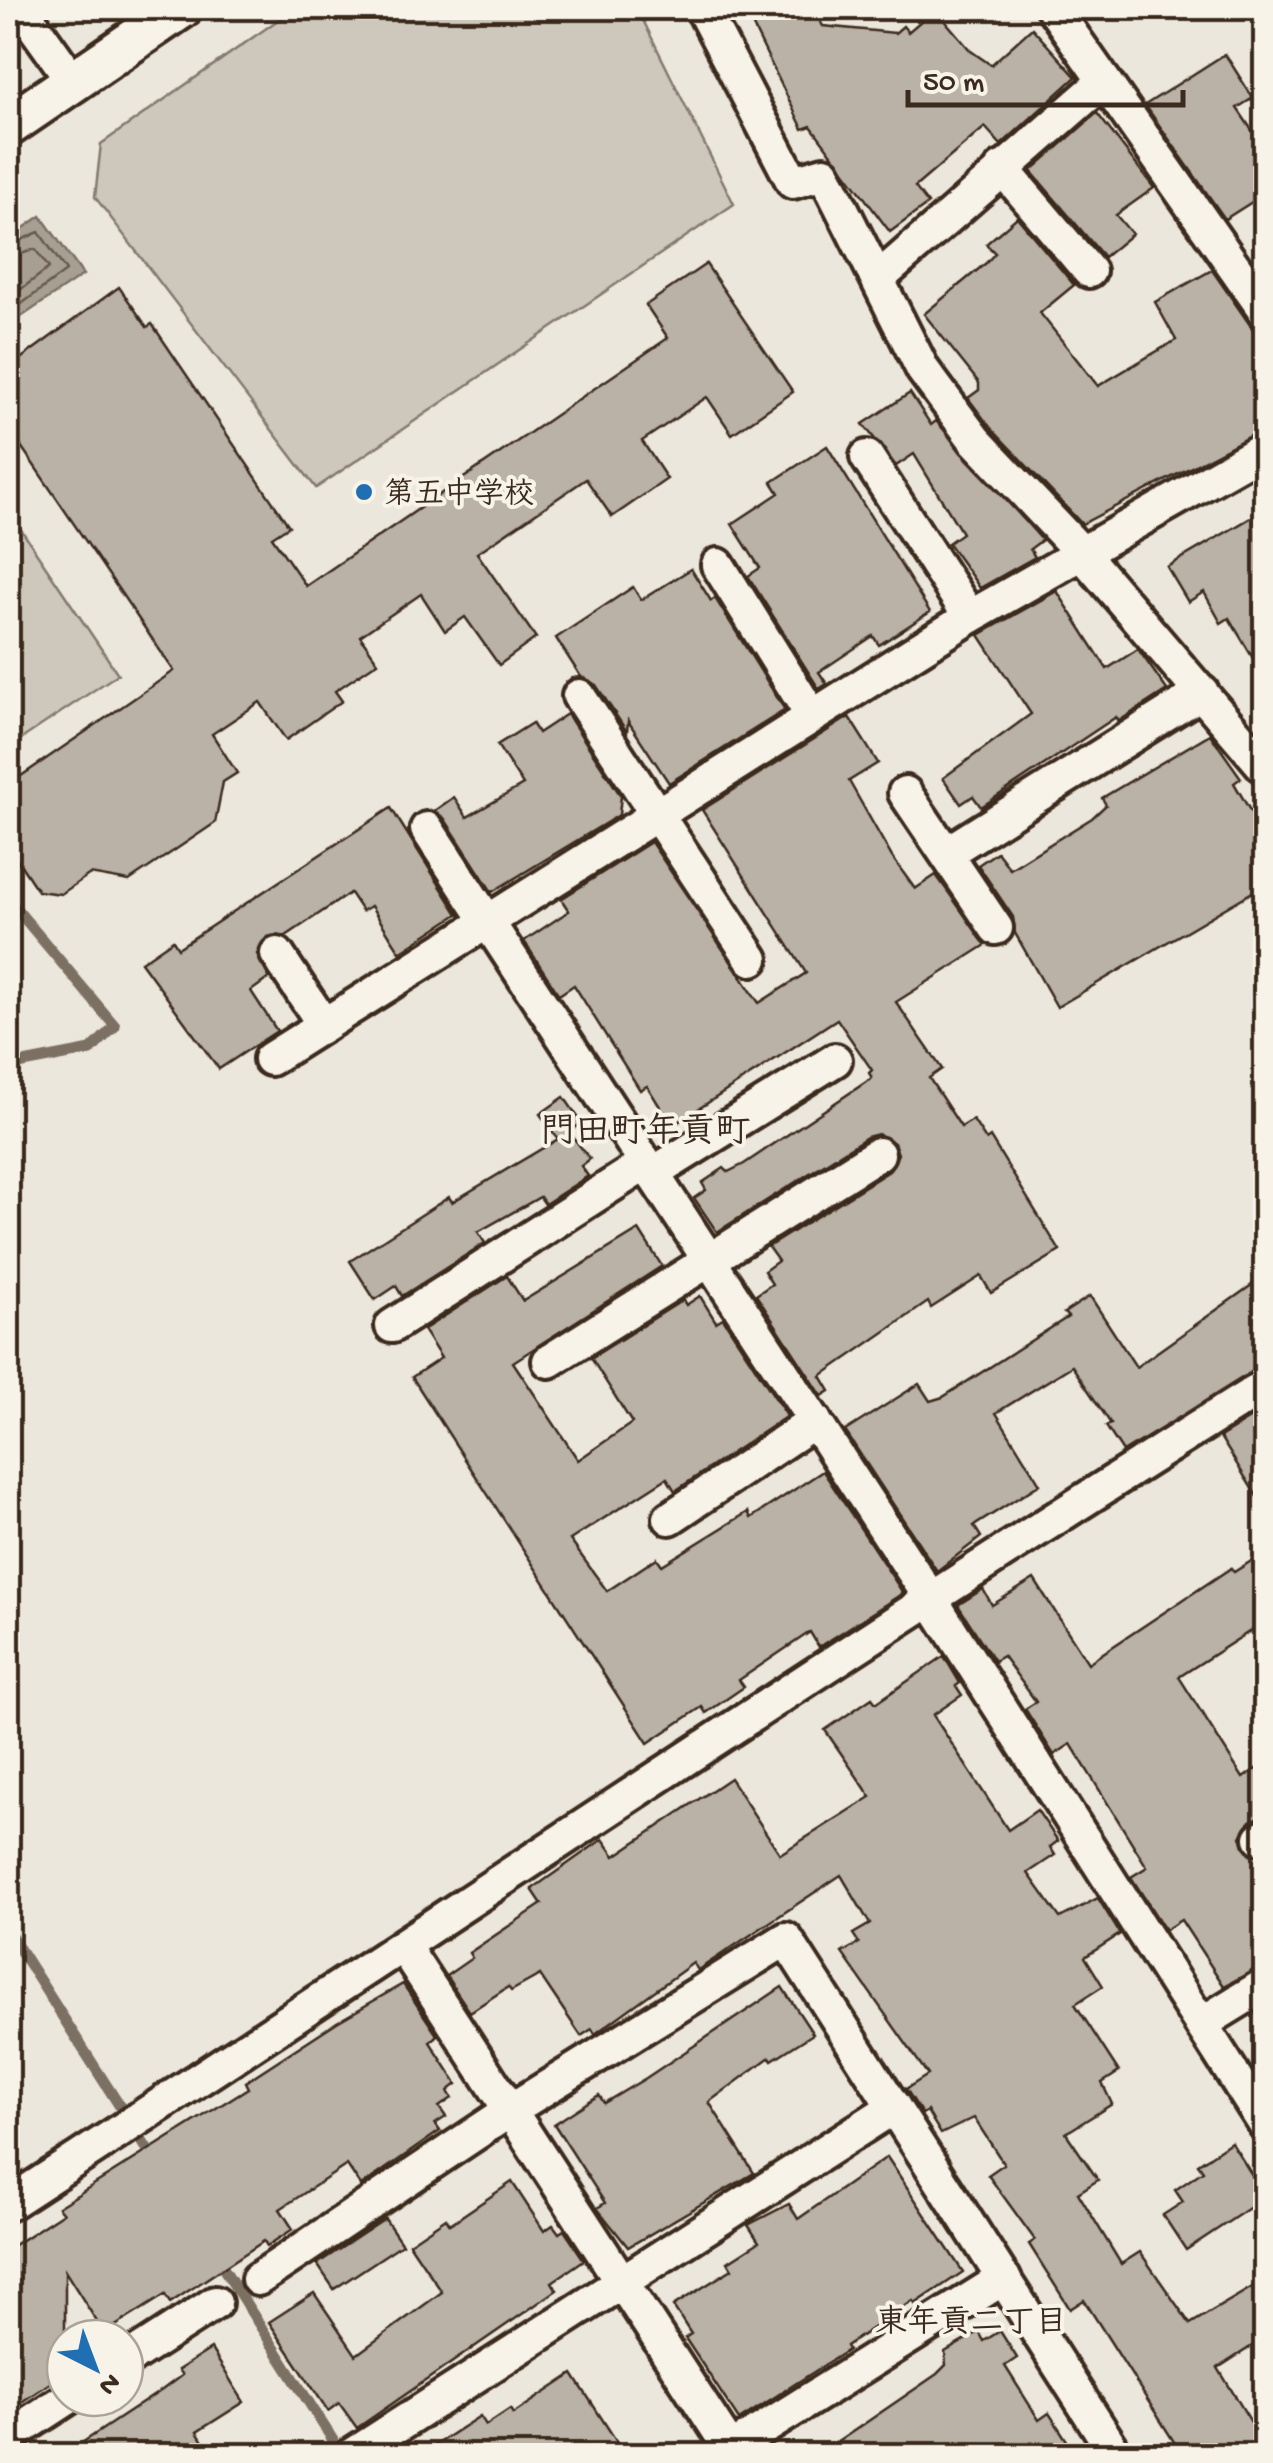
<svg xmlns="http://www.w3.org/2000/svg" width="1273" height="2463" font-family="'Gochi Hand','Klee One',sans-serif">
	<style>
		.green { fill: #cec8bc; stroke: #84796d; stroke-width: 2.5 }
		.water { fill: #a89f93; stroke: #7c7064; stroke-width: 2.5 }
		.lines { fill: none; stroke-linecap: round; stroke-linejoin: round }
		.shore { stroke: #67594d; stroke-width: 2.5 }
		.stream { stroke: #7c7064; stroke-width: 11 }
		.building { fill: #bab2a7; stroke: #3b2a1e; stroke-width: 2.5 }
		.minor-casing { stroke: #3b2a1e; stroke-width: 40 }
		.tertiary-casing { stroke: #3b2a1e; stroke-width: 48 }
		.minor { stroke: #f7f3e8; stroke-width: 32 }
		.tertiary { stroke: #f7f3e8; stroke-width: 40 }
		.poi-dot { fill: #1f6fb2; stroke: #f7f3e8; stroke-width: 4 }
		.labels { text-anchor: middle; stroke-width: 8; stroke-linejoin: round; paint-order: stroke }
		.poi-label { font-size: 30px; font-weight: bold; fill: #3b2a1e; stroke: #f7f3e8; text-anchor: start }
		.neighbourhood-label { font-size: 32px; font-weight: bold; fill: #3b2a1e; stroke: #f7f3e8 }
		.quarter-label { font-size: 35px; font-weight: bold; fill: #3b2a1e; stroke: #f7f3e8 }
	</style>
	<rect width="100%" height="100%" fill="#ece7dc"/>
	<filter id="ink" filterUnits="userSpaceOnUse"><feTurbulence type="fractalNoise" baseFrequency=".01" numOctaves="2"/><feDisplacementMap in="SourceGraphic" scale="20" xChannelSelector="R" yChannelSelector="G"/><feConvolveMatrix kernelMatrix="1 2 1 2 8 2 1 2 1" color-interpolation-filters="sRGB"/></filter>
	<g filter="url(#ink)">
		<g class="green">
			<polygon points="295,8 637,8 734,204 316,488 95,197 101,144"/>
			<polygon points="16,522 118,674 8,748 8,528"/>
		</g>
		<polygon class="water" points="41,216 83,275 8,326 8,239"/>
		<g class="lines">
			<g class="shore">
				<polyline points="8,246 39,232 66,271 8,314"/>
				<polyline points="8,259 35,249 49,268 8,299"/>
			</g>
			<g class="stream">
				<polyline points="8,899 115,1026 91,1050 8,1066"/>
				<polyline points="8,1931 156,2163"/>
				<polyline points="215,2255 343,2456"/>
			</g>
		</g>
		<g class="building">
			<polygon points="744,8 813,8 823,26 895,33 903,26 908,32 935,9 971,51 991,65 1032,28 1076,77 1001,145 985,127 915,187 928,204 890,232 811,126 803,129"/>
			<polygon points="1225,54 1253,98 1237,108 1266,151 1266,193 1225,219 1145,105"/>
			<polygon points="1097,113 1154,188 1116,215 1132,234 1104,257 1031,171"/>
			<polygon points="1017,217 1074,285 1040,313 1098,386 1176,340 1155,302 1212,270 1266,348 1266,428 1082,524 990,427 968,398 979,390 979,383 924,314 986,263 995,253 986,244"/>
			<polygon points="706,264 793,392 732,434 707,397 642,441 667,479 612,517 586,479 477,553 536,638 499,665 465,617 445,631 421,594 360,636 378,662 335,691 342,701 286,740 260,702 212,734 237,773 223,782 215,823 129,881 90,874 61,894 38,891 8,846 8,785 174,671 8,427 8,368 119,287 147,327 152,324 289,526 272,537 306,586 668,338 646,305"/>
			<polygon points="910,393 931,425 936,421 1042,540 1030,549 1035,557 980,588 948,543 962,533 914,454 896,466 863,424"/>
			<polygon points="827,446 930,612 879,645 873,636 819,672 827,684 819,689 748,576 760,568 732,524 779,493 772,482"/>
			<polygon points="1266,509 1266,680 1229,618 1221,623 1204,592 1188,602 1167,567"/>
			<polygon points="691,569 711,601 715,598 785,710 669,783 628,721 627,732 596,685 581,677 556,638 633,587 641,600"/>
			<polygon points="1057,591 1107,669 1138,649 1167,690 1119,721 1116,717 981,807 973,796 961,804 943,778 1031,714 979,635"/>
			<polygon points="567,714 621,796 619,815 492,892 444,818 434,811 454,797 467,817 523,785 497,745 532,723 538,733"/>
			<polygon points="849,717 878,763 849,781 892,857 915,889 936,875 986,945 896,1002 942,1069 929,1078 961,1127 973,1120 986,1140 990,1137 1060,1251 991,1293 981,1276 931,1308 928,1302 821,1376 830,1391 822,1396 756,1295 772,1284 764,1271 778,1261 768,1247 889,1171 898,1154 894,1143 878,1134 867,1137 717,1232 694,1198 706,1190 702,1183 724,1168 728,1172 744,1164 872,1078 869,1073 872,1070 837,1019 672,1126 647,1086 640,1090 574,985 559,995 524,941 569,911 561,899 651,842 759,1003 806,973 702,810"/>
			<polygon points="1210,734 1241,778 1234,783 1266,838 1266,884 1057,1007 1015,933 1013,917 978,865 997,852 1010,869 1092,818 1106,805 1102,798"/>
			<polygon points="391,808 458,914 400,952 371,906 362,911 350,893 286,936 267,937 257,954 269,978 251,991 277,1031 219,1069 141,962 173,940 178,948"/>
			<polygon points="564,1097 582,1123 569,1132 590,1159 581,1166 588,1176 545,1204 540,1197 478,1232 485,1243 402,1296 396,1286 375,1300 350,1261 449,1197 452,1202 558,1139 540,1114"/>
			<polygon points="639,1230 662,1266 513,1362 578,1460 632,1423 591,1358 683,1300 686,1305 700,1296 716,1322 723,1318 787,1416 675,1491 667,1478 570,1540 607,1591 657,1558 662,1565 748,1512 751,1518 823,1471 903,1593 819,1647 810,1632 739,1680 744,1687 706,1713 702,1707 648,1743 412,1377 441,1358 423,1330 507,1276 523,1301"/>
			<polygon points="1266,1275 1266,1365 1123,1452 1106,1426 1111,1424 1072,1366 996,1413 1040,1484 974,1526 981,1537 937,1571 845,1431 919,1384 930,1401 943,1397 1068,1317 1064,1313 1090,1296 1136,1367"/>
			<polygon points="1266,1409 1266,1511 1220,1437"/>
			<polygon points="1253,1560 1266,1579 1266,1621 1179,1677 1243,1778 1266,1762 1266,1815 1250,1821 1241,1837 1250,1855 1266,1857 1266,1964 1224,1986 1181,1920 1165,1930 1131,1877 1147,1867 1071,1744 1054,1755 1025,1709 1036,1702 1003,1656 994,1661 958,1605 983,1589 992,1605 1034,1579 1088,1663 1231,1568 1234,1572"/>
			<polygon points="944,1656 960,1683 956,1686 962,1695 933,1715 1008,1830 1037,1810 1058,1841 1050,1847 1055,1855 1028,1873 1060,1918 1098,1898 1120,1934 1085,1957 1103,1986 1075,2004 1119,2072 1102,2083 1112,2104 1066,2133 1098,2180 1078,2193 1121,2264 1140,2252 1190,2324 1266,2279 1266,2337 1218,2368 1265,2445 1248,2456 1183,2456 1084,2300 1070,2309 1029,2244 1035,2240 988,2175 1004,2164 974,2118 941,2134 927,2111 922,2114 906,2089 928,2075 842,1953 859,1943 853,1934 870,1924 841,1875 698,1970 693,1963 595,2034 592,2029 581,2036 540,1975 511,1991 508,1987 470,2012 446,1976 472,1958 469,1953 542,1904 532,1889 603,1839 615,1856 730,1778 780,1854 871,1797 825,1730 872,1698 876,1703"/>
			<polygon points="403,1984 437,2035 430,2042 457,2084 448,2091 452,2098 439,2107 446,2117 435,2124 440,2131 361,2186 347,2165 280,2209 293,2229 267,2246 264,2241 170,2303 165,2295 104,2333 65,2271 65,2373 8,2411 8,2249 63,2213 58,2207 248,2088 245,2082 337,2022"/>
			<polygon points="782,1987 813,2034 772,2060 770,2057 709,2102 754,2173 628,2247 597,2208 605,2203 554,2124 599,2095 604,2103 646,2078"/>
			<polygon points="1231,2142 1266,2197 1186,2250 1163,2215 1183,2202 1175,2190 1203,2171 1198,2164"/>
			<polygon points="887,2157 963,2272 915,2304 913,2301 846,2346 848,2350 739,2420 685,2338 691,2334 673,2306 732,2269 728,2262 759,2242 748,2225 789,2204 798,2219"/>
			<polygon points="512,2182 544,2231 553,2225 559,2233 564,2230 584,2260 552,2282 557,2290 357,2428 339,2403 328,2411 269,2322 314,2293 356,2355 442,2292 409,2243 446,2218 450,2224"/>
			<polygon points="385,2219 402,2244 334,2289 317,2264"/>
			<polygon points="1000,2331 1017,2358 1005,2366 1039,2420 1049,2413 1077,2456 817,2456 937,2374 946,2365 945,2352 979,2332 984,2341"/>
			<polygon points="211,2349 244,2402 197,2432 212,2456 62,2456 162,2390 182,2375 178,2370"/>
			<polygon points="573,2374 626,2456 418,2456 480,2416 486,2425 510,2409 513,2414"/>
		</g>
		<g class="lines">
			<defs>
				<g id="minor">
					<polyline points="21,8 73,81"/>
					<polyline points="702,8 793,182 824,173 923,370 975,440 1080,551 1266,769"/>
					<polyline points="1053,8 1266,312"/>
					<polyline points="1002,168 1089,271"/>
					<polyline points="879,278 1104,81"/>
					<polyline points="867,457 970,617"/>
					<polyline points="718,565 812,716"/>
					<polyline points="579,696 752,959"/>
					<polyline points="905,793 996,928"/>
					<polyline points="427,829 929,1596 1266,2126"/>
					<polyline points="948,852 1202,692"/>
					<polyline points="277,954 324,1025"/>
					<polyline points="270,1059 970,617 1266,448"/>
					<polyline points="652,1174 835,1060"/>
					<polyline points="392,1326 645,1164"/>
					<polyline points="549,1361 878,1154"/>
					<polyline points="670,1518 815,1421"/>
					<polyline points="1261,1838 1266,1835"/>
					<polyline points="404,1947 735,2456"/>
					<polyline points="1201,2024 1266,1984"/>
					<path d="M 8,2204 C 427,1932 841,1651 1266,1385"/>
					<polyline points="258,2279 512,2109 786,1939 1117,2456"/>
					<polyline points="125,2361 215,2303"/>
					<polyline points="8,2437 68,2398"/>
					<polyline points="731,2449 1004,2278"/>
					<polyline points="351,2456 894,2107"/>
				</g>
				<polyline id="tertiary" points="8,126 181,8"/>
			</defs>
			<use href="#minor" class="minor-casing"/>
			<use href="#tertiary" class="tertiary-casing"/>
			<use href="#minor" class="minor"/>
			<use href="#tertiary" class="tertiary"/>
		</g>
	</g>
	<circle class="poi-dot" cx="364" cy="492" r="10"/>
	<g class="labels">
		<g class="poi-label">
			<text x="384" y="502">第五中学校</text>
		</g>
		<g class="neighbourhood-label">
			<text x="971" y="2331">東年貢二丁目</text>
		</g>
		<g class="quarter-label">
			<text x="645" y="1141">門田町年貢町</text>
		</g>
	</g>
	<rect width="1273" height="2463" fill="none" stroke="#f7f3e8" stroke-width="40"/>
	<rect x="20" y="20" width="1233" height="2423" fill="none" stroke="#3b2a1e" stroke-width="4" filter="url(#ink)"/>
	<g transform="translate(95 2368) rotate(138)"><circle r="48" fill="#f7f3e8" stroke="#aca397" stroke-width="2.5"/>
	<path d="M0-8L18 38L0 25L-18 38Z" fill="#1f6fb2"/>
	<text y="-15" font-size="28" font-weight="bold" text-anchor="middle" fill="#3b2a1e">N</text>
	</g>
	<path d="M908 90v15h275v-15" fill="none" stroke="#3b2a1e" stroke-width="5"/>
	<text x="923" y="90" font-size="30" fill="#3b2a1e" stroke="#f7f3e8" stroke-width="8" paint-order="stroke">50 m</text>
</svg>
